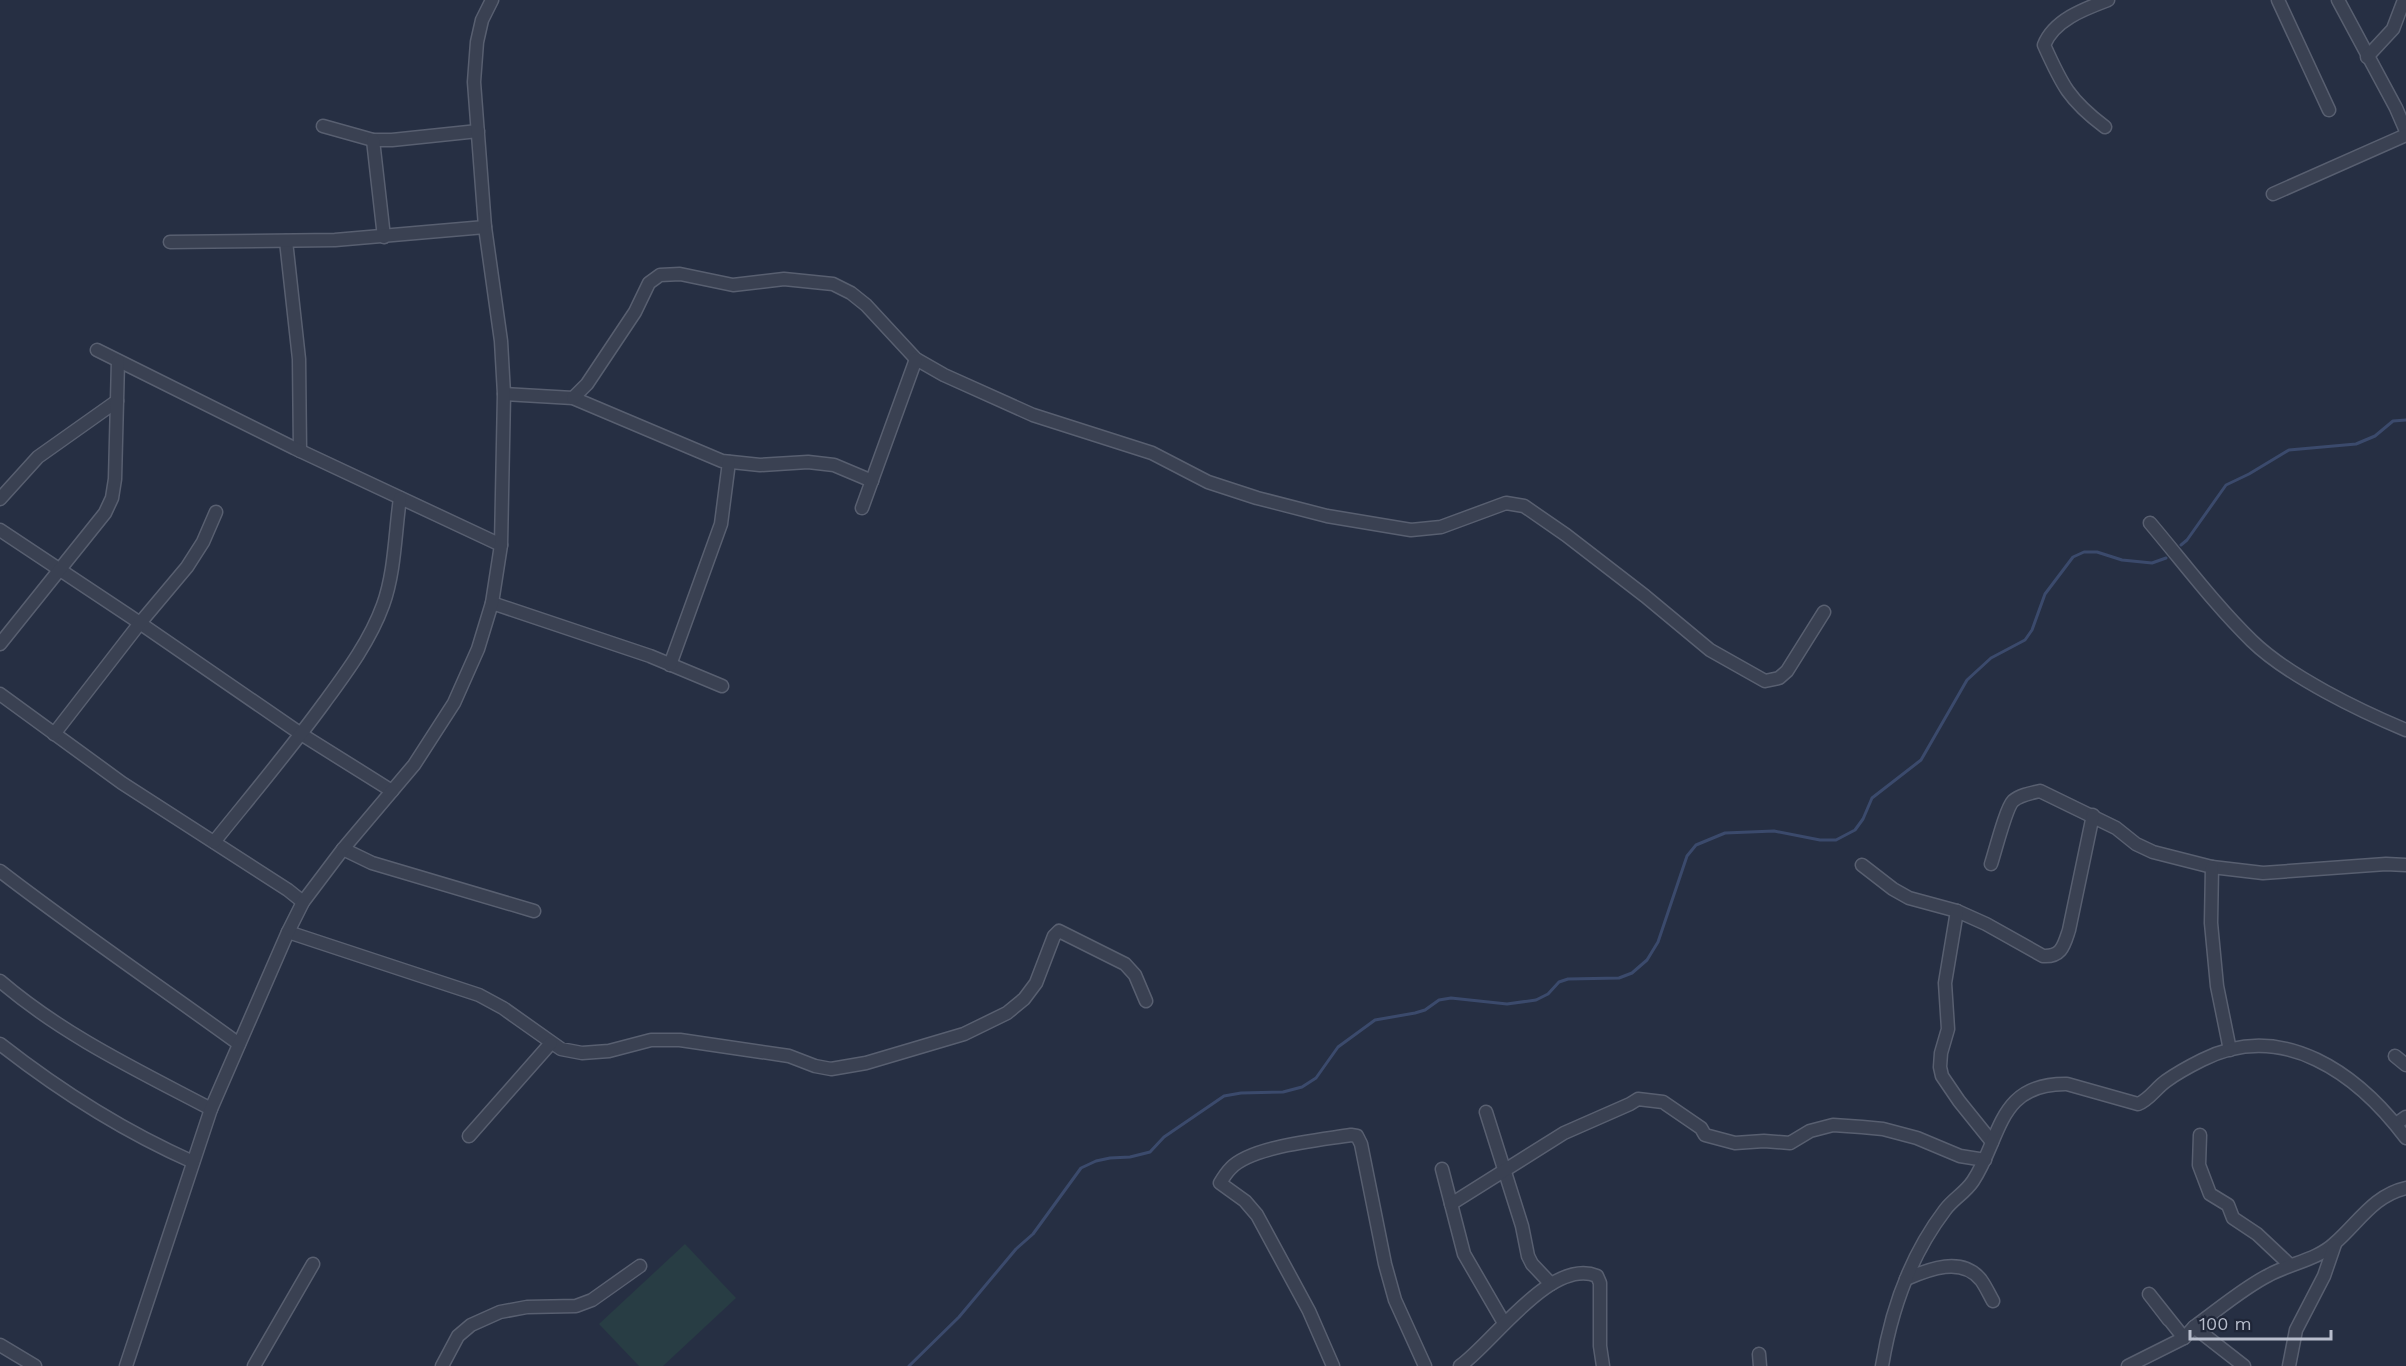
<svg xmlns="http://www.w3.org/2000/svg" width="2406" height="1366" font-family="'Work Sans',sans-serif">
	<style>
		.green { fill: #283d44 }
		.lines { fill: none; stroke-linecap: round; stroke-linejoin: round }
		.stream { stroke: #3b4a6c; stroke-width: 3 }
		.minor-casing { stroke: #585f70; stroke-width: 15 }
		.minor { stroke: #3a4152; stroke-width: 12 }
	</style>
	<rect width="100%" height="100%" fill="#262f43"/>
	<polygon class="green" points="685,1244 736,1298 663,1366 639,1366 599,1324"/>
	<g class="lines">
		<g class="stream">
			<polyline points="2181,545 2187,540 2226,485 2249,474 2289,450 2356,444 2375,436 2393,421 2406,420"/>
			<polyline points="909,1366 959,1317 1016,1249 1033,1234 1081,1168 1096,1161 1110,1158 1130,1157 1150,1152 1164,1137 1224,1096 1241,1093 1283,1092 1302,1087 1316,1078 1338,1047 1375,1020 1415,1013 1425,1010 1439,1000 1451,998 1507,1004 1536,1000 1548,994 1559,982 1568,979 1619,978 1632,973 1647,960 1658,942 1687,856 1696,845 1725,833 1774,831 1820,840 1836,840 1855,830 1863,819 1872,798 1921,760 1967,680 1991,658 2025,640 2032,630 2045,594 2073,557 2084,552 2097,552 2122,560 2152,563 2166,558"/>
		</g>
		<defs>
			<g id="minor">
				<polyline points="2278,0 2329,110"/>
				<polyline points="2338,0 2396,108 2406,131"/>
				<polyline points="2367,57 2393,29 2404,0"/>
				<polyline points="323,126 373,140 392,140 478,131"/>
				<path d="M 2105,127 C 2069,100 2062,85 2044,45 C 2054,20 2084,9 2108,0"/>
				<polyline points="373,140 384,237"/>
				<polyline points="2273,194 2406,135"/>
				<polyline points="286,241 299,359 300,451"/>
				<polyline points="170,242 335,240 485,227"/>
				<polyline points="97,350 294,448 501,545"/>
				<polyline points="504,394 573,398 722,461 760,465 808,462 834,465 872,481"/>
				<polyline points="573,398 587,384 635,312 649,283 660,275 680,274 733,285 784,279 833,284 851,293 866,305 916,359 944,375 1033,415 1152,453 1208,482 1257,498 1327,516 1411,530 1441,527 1506,503 1524,506 1566,535 1645,596 1710,650 1765,681 1779,678 1787,671 1824,612"/>
				<polyline points="0,499 38,457 117,401"/>
				<polyline points="862,508 916,359"/>
				<path d="M 2150,523 C 2183,562 2215,605 2252,641 C 2288,676 2360,711 2406,730"/>
				<polyline points="0,530 131,617 301,734 392,791"/>
				<polyline points="492,603 650,656 722,686"/>
				<polyline points="0,644 105,513 112,498 115,479 118,361"/>
				<polyline points="670,665 721,524 729,462"/>
				<polyline points="0,694 122,783 288,890 303,902"/>
				<polyline points="54,734 140,623 187,567 203,542 216,512"/>
				<path d="M 214,842 C 251,796 289,751 324,703 C 346,673 370,641 383,605 C 395,572 395,533 400,498"/>
				<polyline points="343,849 372,863 534,911"/>
				<path d="M 1991,864 C 1995,852 2006,808 2013,801 C 2020,795 2031,793 2040,791 L 2116,828 L 2136,844 L 2153,852 L 2212,867 L 2263,873 L 2386,864 L 2406,865"/>
				<path d="M 1862,865 L 1893,889 L 1909,898 L 1957,911 L 1986,924 L 2043,956 C 2062,957 2064,945 2069,930 L 2093,815"/>
				<polyline points="2212,867 2211,923 2217,986 2230,1050"/>
				<path d="M 0,871 C 78,931 159,986 239,1044"/>
				<polyline points="1957,911 1945,983 1948,1029 1941,1053 1940,1067 1942,1076 1959,1101 1992,1142"/>
				<polyline points="288,932 479,995 503,1008 561,1049 582,1053 609,1051 651,1040 680,1040 789,1056 815,1066 831,1069 866,1063 964,1034 1007,1013 1024,999 1036,983 1054,936 1059,931 1125,964 1135,975 1146,1001"/>
				<path d="M 0,981 C 63,1035 137,1070 211,1109"/>
				<path d="M 0,1044 C 60,1091 123,1131 193,1162"/>
				<polyline points="2395,1056 2406,1065"/>
				<polyline points="1486,1112 1522,1226 1528,1256 1532,1264 1551,1284"/>
				<polyline points="2396,1124 2406,1117"/>
				<polyline points="2200,1135 2199,1165 2210,1194 2228,1205 2233,1218 2257,1234 2290,1265"/>
				<polyline points="469,1136 551,1043"/>
				<polyline points="1442,1169 1464,1254 1504,1323"/>
				<polyline points="1451,1204 1564,1133 1630,1104 1638,1099 1663,1102 1701,1128 1705,1135 1735,1143 1764,1141 1790,1143 1810,1131 1833,1125 1862,1127 1883,1129 1917,1138 1960,1156 1985,1160"/>
				<path d="M 1906,1279 C 1929,1269 1962,1256 1981,1280 C 1986,1287 1989,1294 1993,1301"/>
				<polyline points="2169,1320 2149,1294 2184,1338"/>
				<polyline points="2194,1327 2244,1366"/>
				<polyline points="0,1345 35,1366"/>
				<polyline points="1759,1354 1760,1366"/>
				<polyline points="126,1366 211,1109 288,932 303,902 343,849 414,765 454,703 478,649 492,603 501,545 504,394 501,341 485,227 474,82 477,42 482,20 492,0"/>
				<polyline points="254,1366 313,1264"/>
				<polyline points="442,1366 458,1336 471,1325 500,1312 527,1307 576,1306 592,1300 640,1266"/>
				<path d="M 1333,1366 L 1309,1311 L 1257,1215 L 1245,1201 L 1220,1183 C 1223,1178 1227,1172 1231,1168 C 1252,1146 1321,1140 1351,1135 L 1357,1136 L 1361,1144 L 1385,1264 L 1395,1300 L 1425,1366"/>
				<path d="M 1460,1366 C 1493,1343 1551,1257 1597,1276 L 1600,1283 L 1600,1346 L 1603,1366"/>
				<path d="M 1882,1366 C 1891,1311 1910,1256 1945,1210 C 1953,1199 1965,1193 1973,1181 C 2002,1137 1997,1083 2067,1084 L 2138,1104 C 2149,1100 2156,1088 2166,1081 C 2177,1073 2190,1066 2202,1060 C 2283,1019 2358,1074 2406,1138"/>
				<path d="M 2128,1366 L 2184,1338 L 2194,1327 C 2218,1310 2243,1288 2269,1275 C 2291,1263 2317,1260 2335,1243 C 2358,1223 2374,1195 2406,1188"/>
				<polyline points="2289,1366 2296,1330 2324,1276 2335,1244"/>
			</g>
		</defs>
		<use href="#minor" class="minor-casing"/>
		<use href="#minor" class="minor"/>
	</g>
	<path d="M2190 1330v9h141v-9" fill="none" stroke="#b7bdcc" stroke-width="3"/>
	<text x="2199" y="1330" font-size="18" fill="#b7bdcc" stroke="#1f2638" stroke-width="4.5" paint-order="stroke">100 m</text>
</svg>
